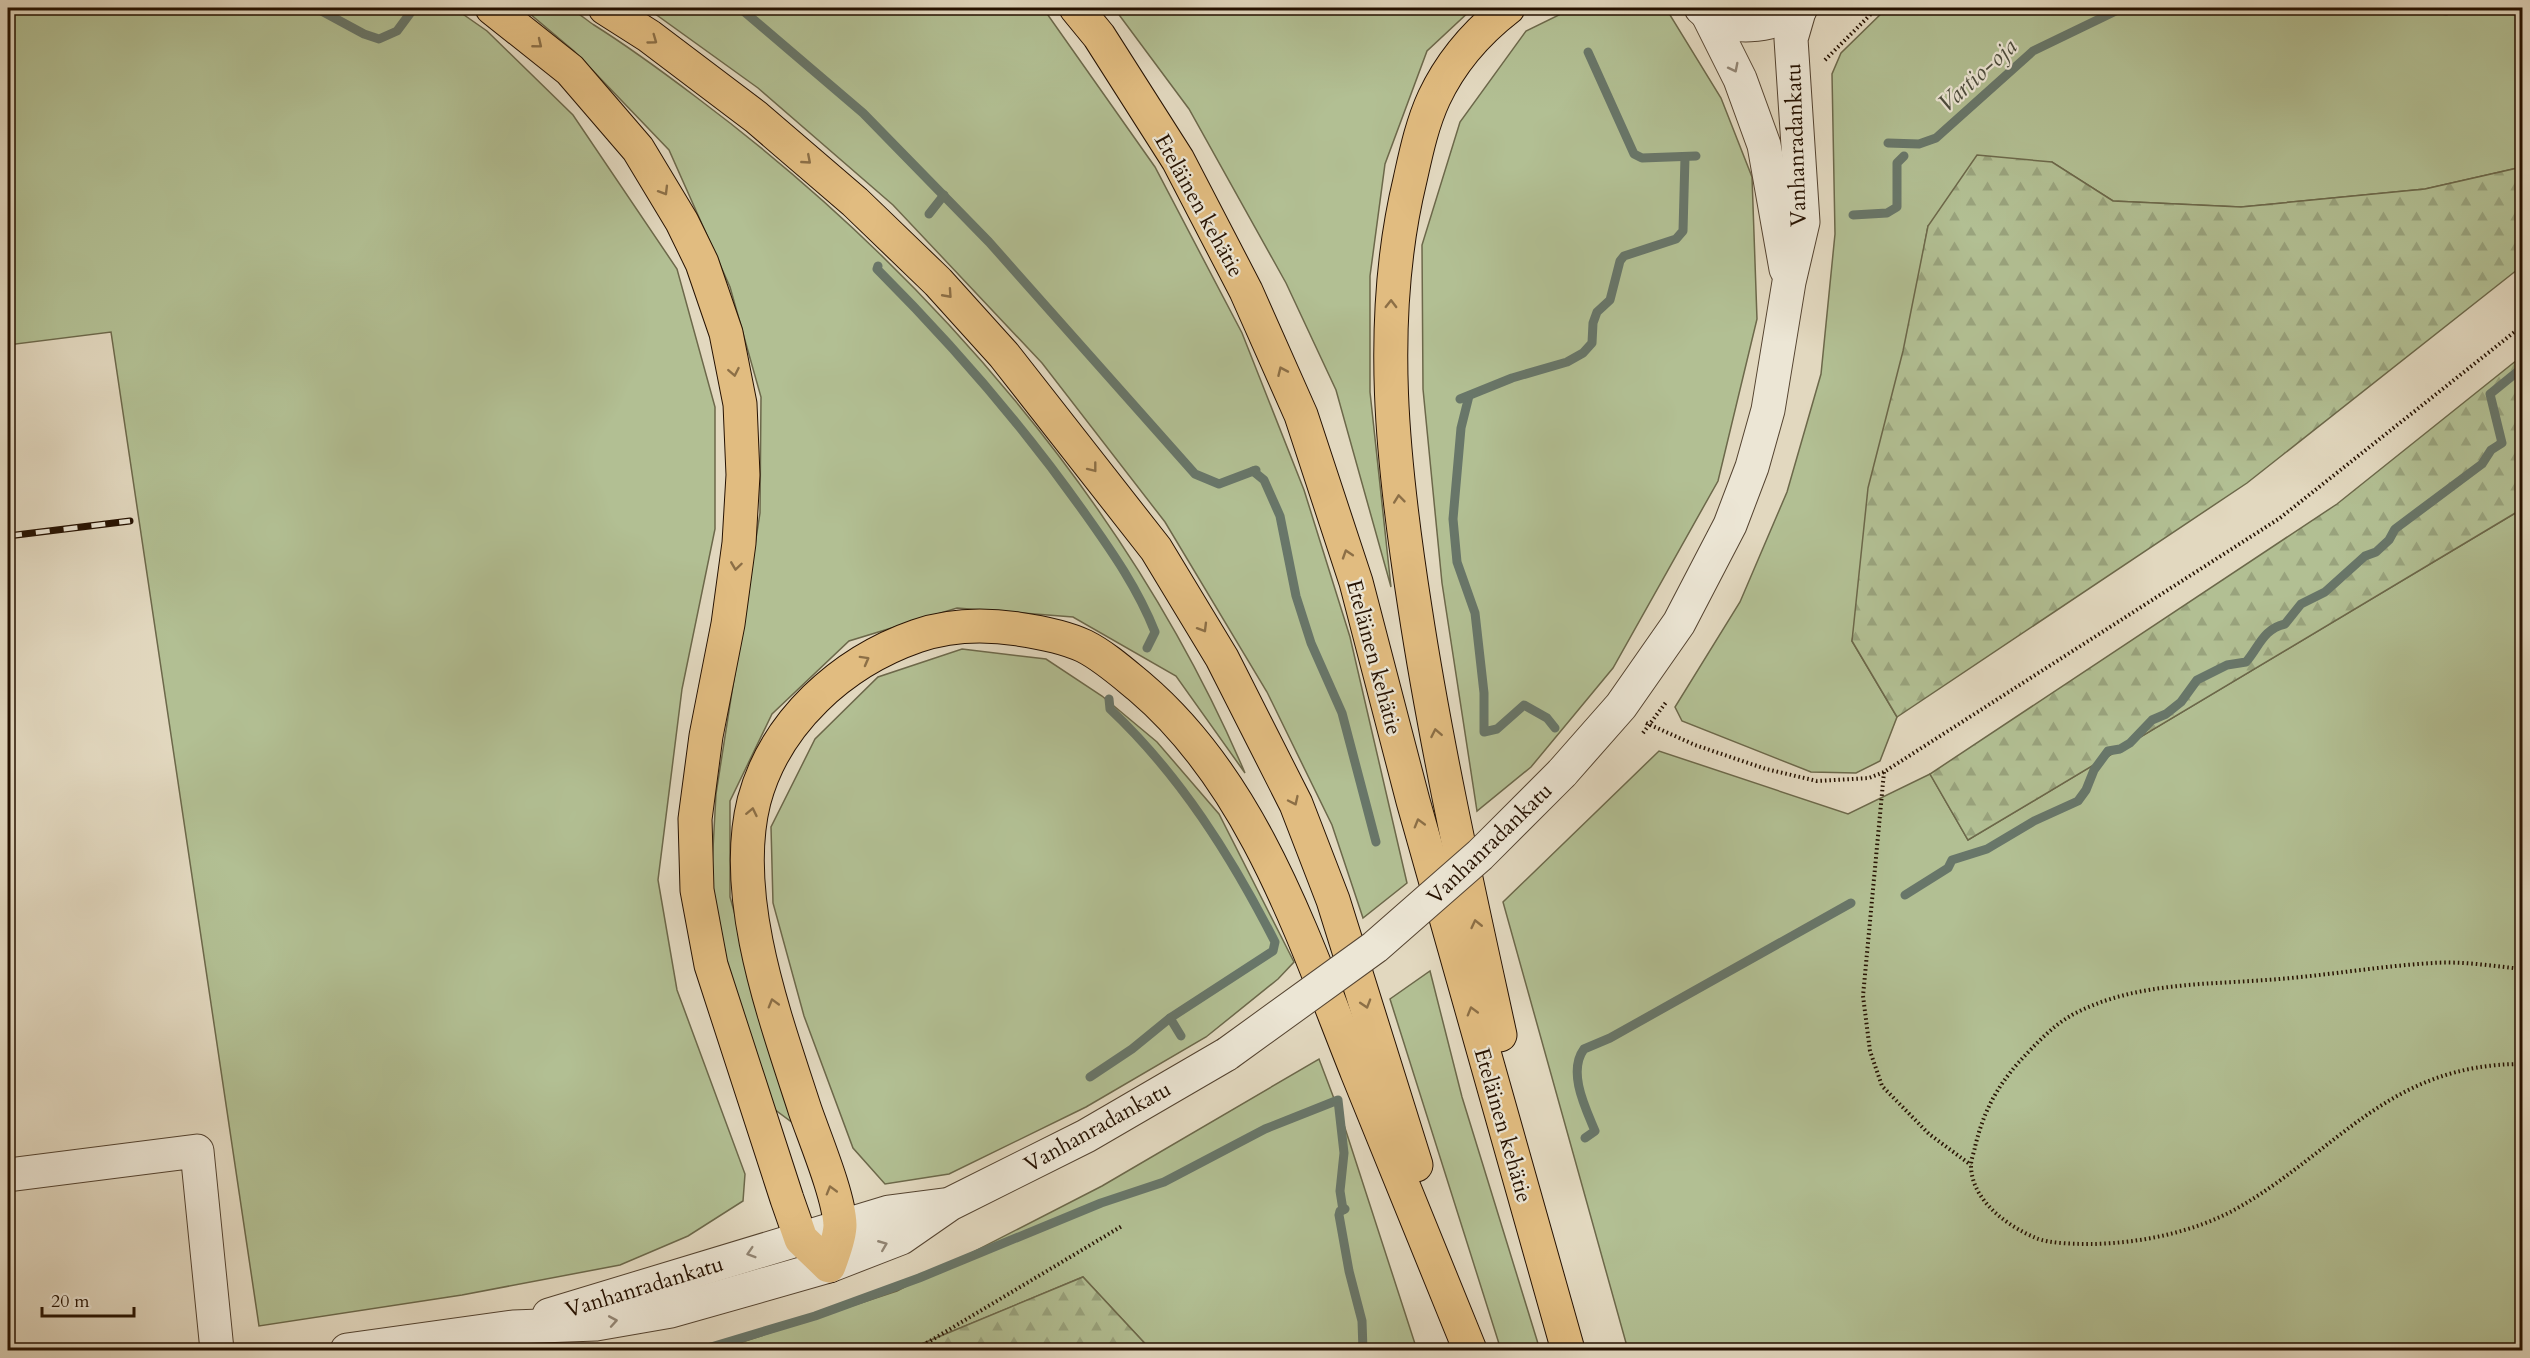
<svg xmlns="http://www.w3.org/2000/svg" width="2530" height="1358" font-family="Cardo,serif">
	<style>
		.green { fill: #b2bf93; stroke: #6c684a; stroke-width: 1.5 }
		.forest { fill: url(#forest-firs); stroke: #6c684a; stroke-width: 1.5 }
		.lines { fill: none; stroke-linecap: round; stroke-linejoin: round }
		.stream { stroke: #687669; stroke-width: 9 }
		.minor-casing { stroke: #544330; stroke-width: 35 }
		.highway-casing { stroke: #251100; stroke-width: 35 }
		.path { stroke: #251100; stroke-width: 4; stroke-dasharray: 1.5 3; stroke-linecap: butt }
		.minor { stroke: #ece6d5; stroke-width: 33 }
		.highway { stroke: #e1bc80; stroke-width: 33 }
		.rail-casing { stroke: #251100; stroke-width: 7 }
		.rail { stroke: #ece6d5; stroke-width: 4.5; stroke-dasharray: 14; stroke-linecap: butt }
		.minor-bridge-casing { stroke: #544330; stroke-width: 35; stroke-linecap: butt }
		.minor-bridge { stroke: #ece6d5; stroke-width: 33 }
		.oneway { stroke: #8c6f46 }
		.oneway2 { stroke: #928675 }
		.labels { text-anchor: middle; stroke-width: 4.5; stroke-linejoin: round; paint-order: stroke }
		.street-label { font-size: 22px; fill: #251100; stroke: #ece6d5 }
		.water-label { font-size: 24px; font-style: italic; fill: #4c4c3d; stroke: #ece6d5 }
	</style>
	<defs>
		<pattern id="forest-firs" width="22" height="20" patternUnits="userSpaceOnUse" patternTransform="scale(1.5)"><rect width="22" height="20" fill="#b2bf93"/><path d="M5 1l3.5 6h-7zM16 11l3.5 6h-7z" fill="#99a37d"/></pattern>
	</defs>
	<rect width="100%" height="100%" fill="#e2d8bf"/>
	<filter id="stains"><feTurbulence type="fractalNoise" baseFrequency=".00333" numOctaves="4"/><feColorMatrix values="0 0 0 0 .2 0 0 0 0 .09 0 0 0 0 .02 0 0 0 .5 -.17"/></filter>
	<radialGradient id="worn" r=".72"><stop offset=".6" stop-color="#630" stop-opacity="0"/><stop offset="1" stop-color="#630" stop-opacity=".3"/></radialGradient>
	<g class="green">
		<polygon points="8,8 454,8 487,31 573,115 677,269 715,407 715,529 682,689 658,880 677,990 745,1174 743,1201 688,1236 620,1265 462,1295 259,1326 111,332 8,345"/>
		<path d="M 523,8 C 536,8 554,4 567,8 C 576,10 586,20 594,25 C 629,47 663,72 696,97 C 927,270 1131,506 1245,773 L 1176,676 L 1073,617 L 957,608 L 849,641 L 772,714 L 730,801 L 730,897 L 793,1123 L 770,1106 L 725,959 L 711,885 L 716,794 L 760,513 L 761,397 L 730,287 L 669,150 L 574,51 Z"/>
		<polygon points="647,8 1043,8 1155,167 1242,333 1304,490 1350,637 1407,883 1363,918 1332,825 1267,692 1165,522 1042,363 893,205 758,88"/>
		<polygon points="1114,8 1473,8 1427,51 1385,164 1370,276 1370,392 1391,587 1336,390 1286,283 1189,109"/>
		<polygon points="1573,8 1663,8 1667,10 1721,98 1752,177 1757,319 1718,481 1613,668 1531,767 1477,811 1442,583 1423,389 1422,245 1460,122 1526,31"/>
		<polygon points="1887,8 2522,8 2522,167 2425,189 2241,207 2113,201 2052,162 1928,226 1852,641 1897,717 1880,761 1856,773 1811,772 1682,721 1675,707 1740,602 1787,492 1821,374 1835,234 1832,74 1841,53"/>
		<polygon points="2522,509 2522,1350 1628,1350 1503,902 1659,751 1848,814 1930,774 1968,840"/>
		<polygon points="962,649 1046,659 1102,696 1157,742 1219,814 1294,962 1278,979 1206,1037 1086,1107 949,1174 885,1184 853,1148 804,1016 773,903 771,827 815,739 878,677"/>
		<polygon points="1430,971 1462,1097 1540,1350 1501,1350 1390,999"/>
		<polygon points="1319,1059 1344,1125 1417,1350 1151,1350 1083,1277 907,1350 718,1350 897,1291 1102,1186"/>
	</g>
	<g class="forest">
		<polygon points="1977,155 2052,162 2113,201 2241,207 2425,189 2522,167 2522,266 2247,483 1897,717 1852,641 1868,488 1903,351 1928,226"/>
		<polygon points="2522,356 2522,509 1968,840 1930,774 2337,504"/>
		<polygon points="1083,1277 1151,1350 907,1350"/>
	</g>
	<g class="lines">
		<g class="stream">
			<polyline points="316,8 364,34 379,39 397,31 414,8"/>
			<polyline points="740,8 863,113 989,242 1195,474 1219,484 1256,470"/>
			<polyline points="2428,8 2446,11 2453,8"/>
			<polyline points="1588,52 1634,154 1642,158 1696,156"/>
			<polyline points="1888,143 1919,144 1936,138 2033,51 2122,8"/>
			<polyline points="929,214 944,195"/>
			<polyline points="1853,215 1887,213 1897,207 1897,163 1904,156"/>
			<path d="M 878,266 L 877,269 C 953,345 1024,427 1086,515 C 1113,553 1138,589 1155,632 L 1147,648"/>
			<polyline points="1469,396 1461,428 1453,519 1457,562 1475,613 1484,693 1484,732 1497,729 1524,705 1547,718 1555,728"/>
			<polyline points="1460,399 1512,378 1567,362 1583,353 1592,343 1593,323 1597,312 1610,300 1620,261 1624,256 1676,239 1683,231 1685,157"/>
			<polyline points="1253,471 1264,480 1280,516 1296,596 1311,643 1342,713 1376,842"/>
			<path d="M 1905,895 L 1948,868 L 1952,860 L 1987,849 L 2034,821 L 2078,801 L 2086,790 L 2094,770 L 2108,751 L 2120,749 L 2130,743 L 2152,720 L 2166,714 L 2181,702 L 2197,680 L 2227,665 L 2246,662 C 2259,647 2263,629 2285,624 L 2301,604 L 2325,592 L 2365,556 L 2376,552 L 2389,540 L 2395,529 L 2482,464 L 2491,450 L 2502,443 L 2490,394 L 2522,368"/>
			<polyline points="1170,1018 1181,1036"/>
			<path d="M 1090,1077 L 1132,1049 L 1170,1018 L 1273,951 L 1275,942 C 1231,856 1180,775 1110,709 L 1109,699"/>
			<path d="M 1585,1138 L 1595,1131 C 1586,1109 1567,1072 1584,1049 L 1610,1038 L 1851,903"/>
			<polyline points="1345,1209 1340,1211 1339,1215 1349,1271 1362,1321 1363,1350"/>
			<polyline points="701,1350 815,1316 919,1278 1101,1203 1164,1182 1265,1129 1338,1100 1344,1153 1340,1191 1343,1210"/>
		</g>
		<defs>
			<g id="minor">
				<path d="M 1701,8 C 1728,34 1772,27 1801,8"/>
				<polyline points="1708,15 1740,79 1764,145 1786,269"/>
				<polyline points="1562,773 1621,706 1679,623 1730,525 1752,467 1768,410 1789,282 1803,222 1791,39 1800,8"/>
				<polyline points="8,1175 197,1151 217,1350"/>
				<polyline points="549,1315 889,1212 943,1205"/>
				<polyline points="347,1350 513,1327 596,1324 671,1311 829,1266 901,1238 950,1204 1086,1136 1227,1054"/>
			</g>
			<g id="highway">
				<path d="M 492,8 L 570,70 L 638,149 L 682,222 L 702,263 L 726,333 L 740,404 L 743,475 L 739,543 L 728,624 L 706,736 L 695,819 L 697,890 L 711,965 L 787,1199 L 801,1239 L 829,1266 C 833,1254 840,1238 840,1225 C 839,1196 815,1139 805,1110 C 775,1017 730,897 754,801 C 775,722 842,662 917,636 C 949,625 985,624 1018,629 C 1039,632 1065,637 1084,646 C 1104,656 1123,673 1140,687 C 1254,784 1303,937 1357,1072 C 1395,1165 1432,1258 1470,1350"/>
				<polyline points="605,8 649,36 756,117 855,202 938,282 1004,355 1156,549 1222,658 1296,804 1333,900 1416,1165"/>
				<polyline points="1076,8 1099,36 1178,160 1246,291 1301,415 1356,582 1413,801 1568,1350"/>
				<path d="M 1500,1035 C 1469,893 1437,752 1415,608 C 1393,467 1376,321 1410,180 C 1416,153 1422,124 1434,98 C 1451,62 1477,32 1508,8"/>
			</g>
		</defs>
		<use href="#minor" class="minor-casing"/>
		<use href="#highway" class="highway-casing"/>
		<g class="path">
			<polyline points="1825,60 1877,8"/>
			<polyline points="1646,723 1695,745 1766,769 1817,781 1869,778 1884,772 2280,518 2522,326"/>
			<polyline points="1643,733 1667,701"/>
			<polyline points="1884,772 1863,996 1870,1051 1882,1086 1929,1134 1971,1165"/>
			<path d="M 2522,969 C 2493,966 2462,961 2433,963 C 2381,966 2330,975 2279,979 C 2210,985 2135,981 2072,1015 C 2052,1026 2034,1046 2019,1062 C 1996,1088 1983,1113 1975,1147 C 1974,1152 1971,1160 1971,1165 C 1971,1200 2007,1226 2036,1238 C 2050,1244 2077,1244 2093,1244 C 2141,1243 2194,1232 2236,1209 C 2339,1150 2389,1064 2522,1064"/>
			<polyline points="915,1350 1122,1226"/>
		</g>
		<use href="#minor" class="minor"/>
		<use href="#highway" class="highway"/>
		<defs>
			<polyline id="rail" points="8,536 130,521"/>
		</defs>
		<use href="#rail" class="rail-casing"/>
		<use href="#rail" class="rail"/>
		<defs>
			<polyline id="minor-bridge" points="1227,1054 1375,947 1480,855 1562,773"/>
		</defs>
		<use href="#minor-bridge" class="minor-bridge-casing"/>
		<use href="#minor-bridge" class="minor-bridge"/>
	</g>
	<defs><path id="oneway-chevron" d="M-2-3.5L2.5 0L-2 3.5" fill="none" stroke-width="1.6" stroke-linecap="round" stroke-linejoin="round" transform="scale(1.5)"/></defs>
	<g class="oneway">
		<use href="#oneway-chevron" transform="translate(653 40) rotate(36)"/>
		<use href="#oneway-chevron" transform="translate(538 44) rotate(39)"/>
		<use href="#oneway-chevron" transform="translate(807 160) rotate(41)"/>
		<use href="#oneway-chevron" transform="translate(664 191) rotate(59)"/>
		<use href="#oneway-chevron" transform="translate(948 294) rotate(48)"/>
		<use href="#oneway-chevron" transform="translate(1391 304) rotate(-89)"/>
		<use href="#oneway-chevron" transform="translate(1282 371) rotate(-114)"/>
		<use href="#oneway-chevron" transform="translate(734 372) rotate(79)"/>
		<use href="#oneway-chevron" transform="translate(1093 468) rotate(52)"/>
		<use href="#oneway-chevron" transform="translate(1399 499) rotate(-96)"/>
		<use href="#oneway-chevron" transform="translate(1347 554) rotate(-108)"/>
		<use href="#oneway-chevron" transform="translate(736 566) rotate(98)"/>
		<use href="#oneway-chevron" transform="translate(1203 628) rotate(59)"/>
		<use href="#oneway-chevron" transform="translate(865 660) rotate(-29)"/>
		<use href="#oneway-chevron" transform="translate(1436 733) rotate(-101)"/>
		<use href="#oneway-chevron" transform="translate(1294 801) rotate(65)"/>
		<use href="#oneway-chevron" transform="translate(752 812) rotate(-78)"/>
		<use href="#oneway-chevron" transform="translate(1419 823) rotate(-106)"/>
		<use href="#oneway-chevron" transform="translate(1476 924) rotate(-103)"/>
		<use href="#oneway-chevron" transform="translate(773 1003) rotate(-106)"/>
		<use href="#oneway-chevron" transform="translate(1366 1004) rotate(73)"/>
		<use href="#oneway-chevron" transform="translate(1472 1011) rotate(-106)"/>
		<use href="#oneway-chevron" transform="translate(831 1190) rotate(-106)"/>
	</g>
	<g class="oneway2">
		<use href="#oneway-chevron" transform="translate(1734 68) rotate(63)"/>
		<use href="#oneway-chevron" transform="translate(883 1245) rotate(-22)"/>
		<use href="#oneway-chevron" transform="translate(751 1253) rotate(163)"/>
		<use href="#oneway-chevron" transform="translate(613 1321) rotate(-10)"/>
	</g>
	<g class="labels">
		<g class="street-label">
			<text transform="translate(1795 145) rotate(-92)" y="8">Vanhanradankatu</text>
			<text transform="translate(1200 205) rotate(61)" y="8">Eteläinen kehätie</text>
			<text transform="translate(1375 657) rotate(75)" y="8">Eteläinen kehätie</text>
			<text transform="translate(1489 843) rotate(-44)" y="8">Vanhanradankatu</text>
			<text transform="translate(1504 1125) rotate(74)" y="8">Eteläinen kehätie</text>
			<text transform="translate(1097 1126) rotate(-29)" y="8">Vanhanradankatu</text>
			<text transform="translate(644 1286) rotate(-17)" y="8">Vanhanradankatu</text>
		</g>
		<g class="water-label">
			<text transform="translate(1977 75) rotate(-42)" y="8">Vartio-oja</text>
		</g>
	</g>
	<rect width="2530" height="1358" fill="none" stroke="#e2d8bf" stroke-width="30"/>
	<rect x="9" y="9" width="2512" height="1340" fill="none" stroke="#251100" stroke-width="3"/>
	<rect x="15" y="15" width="2500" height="1328" fill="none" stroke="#251100" stroke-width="1.5"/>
	<path d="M42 1307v9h92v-9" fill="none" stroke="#251100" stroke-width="3"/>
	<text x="51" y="1307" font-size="18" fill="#251100" stroke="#ece6d5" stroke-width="4.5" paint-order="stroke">20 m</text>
	<rect width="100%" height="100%" filter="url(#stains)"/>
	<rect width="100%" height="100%" fill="url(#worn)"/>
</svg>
